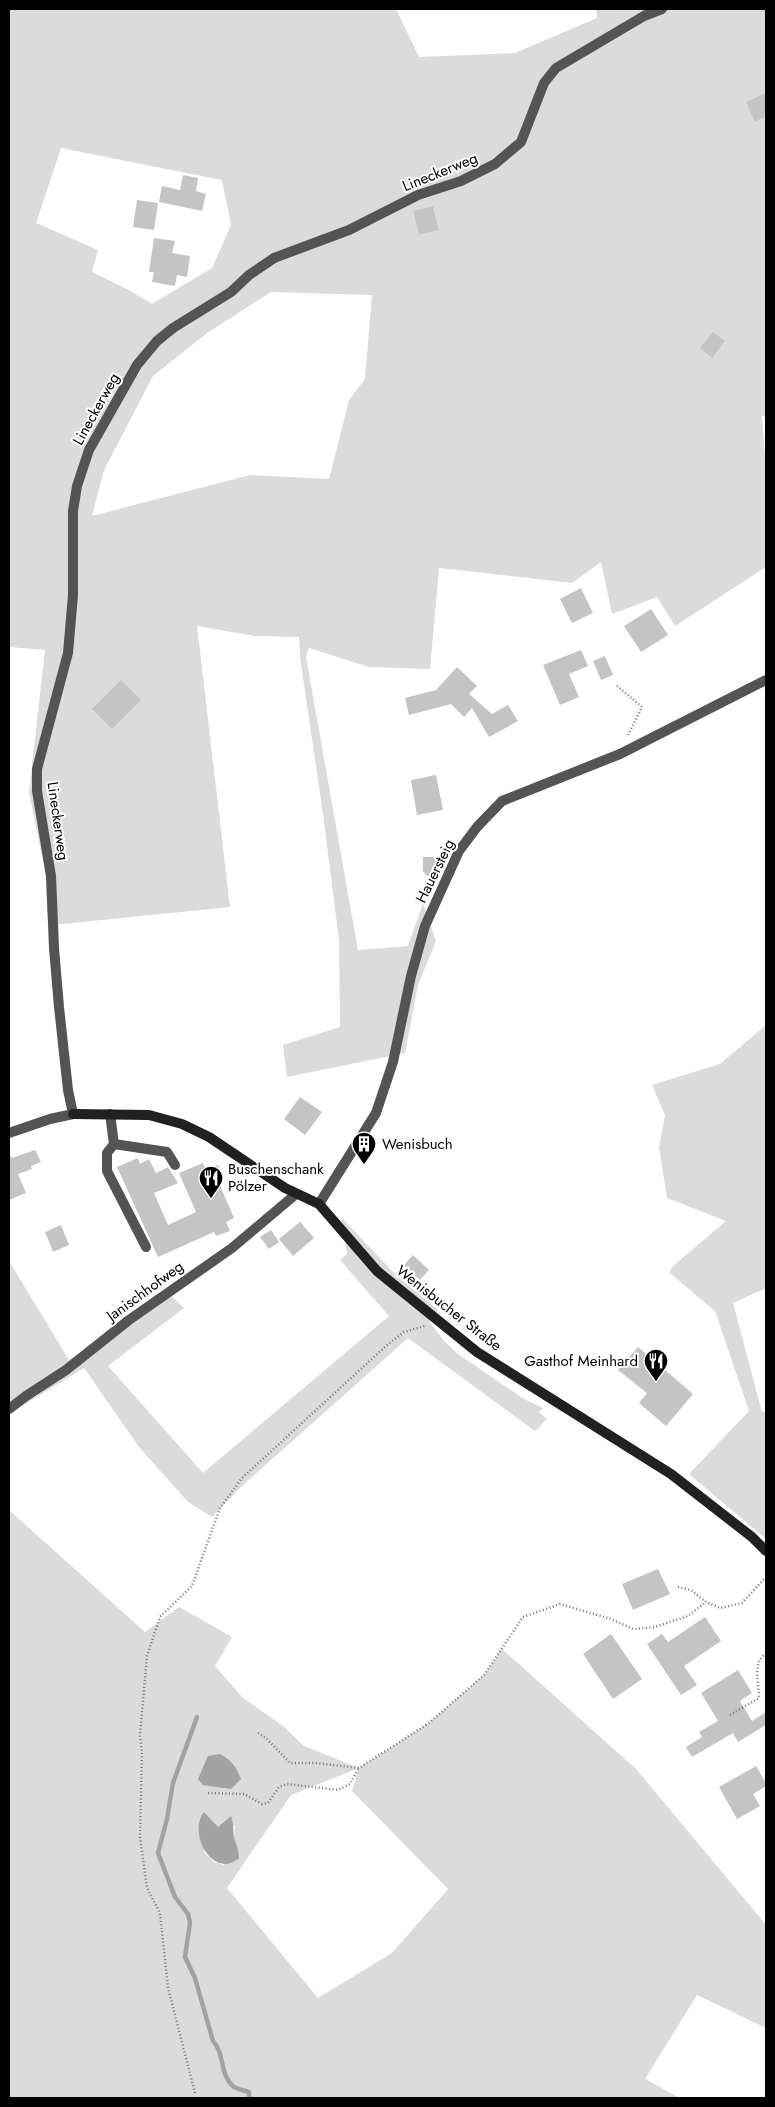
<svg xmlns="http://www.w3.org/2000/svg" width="775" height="2107" font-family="Jost,sans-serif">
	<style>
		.green { fill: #dbdbdb; fill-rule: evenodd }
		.water { fill: #a2a2a2 }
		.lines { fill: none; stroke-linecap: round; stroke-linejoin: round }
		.stream { stroke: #a2a2a2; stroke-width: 4.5 }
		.building { fill: #c4c4c4 }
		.path { stroke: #767676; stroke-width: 2.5; stroke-dasharray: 1 2.5; stroke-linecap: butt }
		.street { stroke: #545454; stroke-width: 10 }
		.secondary { stroke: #212121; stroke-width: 10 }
		.labels { text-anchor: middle; stroke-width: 4; stroke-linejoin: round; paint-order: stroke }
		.street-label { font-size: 15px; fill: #000; stroke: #fff }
		.poi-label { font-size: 15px; fill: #000; stroke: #fff; text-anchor: start }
	</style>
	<rect width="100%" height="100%" fill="#fff"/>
	<g class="green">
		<path d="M 9,9 L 396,9 L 419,57 L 515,53 L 597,18 L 596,9 L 766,9 L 766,417 L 762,416 L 766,473 L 766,567 L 675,626 L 657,597 L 612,614 L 601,562 L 572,583 L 439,568 L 430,669 L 369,667 L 309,648 L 306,657 L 358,950 L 408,946 L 423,903 L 436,941 L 418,985 L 405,1053 L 287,1077 L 283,1045 L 340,1027 L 339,940 L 323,814 L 300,657 L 299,637 L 255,636 L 197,626 L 230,907 L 53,925 L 47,912 L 46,876 L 29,792 L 45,650 L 9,647 ZM 61,148 L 222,180 L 231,225 L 212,268 L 152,304 L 127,289 L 92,272 L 98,250 L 36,223 ZM 433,207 L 439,230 L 419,235 L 413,211 ZM 271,292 L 372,295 L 365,379 L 349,400 L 329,479 L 250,475 L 92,516 L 104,470 L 153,376 L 207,333 Z"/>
		<polygon points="766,1025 766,1288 733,1303 762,1412 766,1411 766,1539 689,1474 749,1411 715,1311 670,1273 672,1267 726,1221 667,1198 659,1147 665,1115 652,1085 720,1064"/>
		<polygon points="341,1217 396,1275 438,1310 429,1321 444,1341 458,1354 524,1399 543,1408 539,1412 547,1419 535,1431 408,1338 243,1485 212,1517 188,1502 139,1447 84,1368 9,1414 9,1261 69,1360 168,1293 184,1308 108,1366 203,1473 389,1316 340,1260 347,1254"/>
		<path d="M 9,1510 L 145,1632 L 179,1607 L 232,1637 L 215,1666 L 243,1698 L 283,1726 L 304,1746 L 359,1768 L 429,1723 L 484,1675 L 502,1649 L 636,1769 L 766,1925 L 766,2028 L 697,1995 L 645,2079 L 680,2098 L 9,2098 ZM 359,1768 L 352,1791 L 448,1889 L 392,1953 L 318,1998 L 227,1888 L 291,1795 ZM 211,1820 L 218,1827 L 224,1823 L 235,1826 L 234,1837 L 224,1865 L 214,1862 L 204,1852 Z"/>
	</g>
	<g class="water">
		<path d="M 220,1754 C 232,1761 236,1766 241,1779 L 231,1789 L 203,1785 L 198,1779 L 208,1756 Z"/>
		<path d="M 204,1812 L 218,1827 L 231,1816 C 234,1824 233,1830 234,1837 C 236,1845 239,1850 239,1858 C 213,1881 187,1832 204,1812 Z"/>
	</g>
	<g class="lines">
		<path class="stream" d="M 197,1717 L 173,1783 L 167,1819 L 158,1853 L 175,1897 L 188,1914 L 190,1923 L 185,1957 L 195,1978 L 213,2041 C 225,2053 219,2075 234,2087 C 238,2089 245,2091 249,2092 L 249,2098"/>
	</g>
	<g class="building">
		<polygon points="766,93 766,116 755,122 746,102"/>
		<polygon points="183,175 198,178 196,191 206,194 202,211 159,202 162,186 180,190"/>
		<polygon points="137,200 158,203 154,230 133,227"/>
		<polygon points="433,206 439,230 419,235 413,211"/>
		<polygon points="154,238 175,241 172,253 190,256 187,277 177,275 175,286 152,282 154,272 149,272"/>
		<polygon points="713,332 725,341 712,358 700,348"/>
		<polygon points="581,588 593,613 572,623 560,599"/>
		<polygon points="651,609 668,635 641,652 624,626"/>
		<polygon points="581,650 588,666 569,674 579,697 560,705 543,665"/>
		<polygon points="605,656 613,675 601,680 593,661"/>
		<polygon points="457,667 477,686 469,694 492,714 508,705 518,721 489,737 472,708 464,717 451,704 409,715 405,698 436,690"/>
		<polygon points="121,680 141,700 112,729 92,709"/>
		<polygon points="436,775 443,810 417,815 411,780"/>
		<polygon points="423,857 439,857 439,868 437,875 427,876 423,871"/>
		<polygon points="300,1097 322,1112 305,1135 284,1119"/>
		<polygon points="35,1150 41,1162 31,1166 32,1169 18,1174 26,1193 9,1200 9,1152 12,1158"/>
		<polygon points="138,1158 140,1164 149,1159 156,1173 168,1167 178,1183 154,1193 168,1225 196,1212 179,1173 203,1163 206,1170 218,1165 223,1178 218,1181 234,1218 226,1222 230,1231 216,1236 214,1232 158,1257 117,1167"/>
		<polygon points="300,1222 314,1238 293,1256 279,1239"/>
		<polygon points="61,1225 69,1245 53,1252 45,1232"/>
		<polygon points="271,1230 279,1242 269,1249 260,1237"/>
		<polygon points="413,1255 429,1270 420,1280 404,1265"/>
		<polygon points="638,1347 693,1394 666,1426 639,1403 647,1393 618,1370"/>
		<polygon points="658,1569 670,1594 633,1610 622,1584"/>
		<polygon points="705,1617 721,1641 684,1666 697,1685 681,1695 647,1644 662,1634 668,1642"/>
		<polygon points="611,1634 642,1679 613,1699 583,1654"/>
		<polygon points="738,1670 752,1693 740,1701 752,1721 766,1712 766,1725 738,1742 733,1733 692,1757 686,1747 702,1737 699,1732 718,1721 701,1693"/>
		<polygon points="756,1766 766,1783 766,1786 753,1794 760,1806 737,1819 719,1787"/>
	</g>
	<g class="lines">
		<g class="path">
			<polyline points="617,686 642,707 627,737"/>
			<polyline points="678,1587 691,1590 706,1602 720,1608 742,1603 766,1577"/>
			<path d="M 730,1715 L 759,1698 C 759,1685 752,1661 766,1654"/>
			<polyline points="258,1733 266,1738 290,1763 315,1763 359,1768 429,1723 484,1675 523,1617 560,1604 611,1619 633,1629 655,1627 688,1616 706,1602"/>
			<polyline points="208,1793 244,1794 262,1804 268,1803 279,1787 287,1784 338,1790 350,1784 359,1768"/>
			<polyline points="195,2093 168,1988 160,1913 147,1888 140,1837 142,1752 140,1735 147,1656 160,1617 192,1586 220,1508 242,1478 386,1346 404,1332 425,1326"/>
		</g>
		<g class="street">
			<polyline points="110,1114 114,1144 107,1153 107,1171 146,1247"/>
			<polyline points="9,1133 50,1119 73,1114 68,1090 59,1007 54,948 51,876 37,791 37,769 68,653 73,595 73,511 77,486 89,450 137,365 157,341 173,328 231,292 249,275 274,258 349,230 418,195 461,181 495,164 521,142 544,83 556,68 644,16 662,9"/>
			<polyline points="114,1144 167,1152 175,1165"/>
			<polyline points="319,1204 376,1113 393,1062 411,976 425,926 459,851 477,827 502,801 620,754 766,680"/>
			<polyline points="9,1409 26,1396 66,1370 129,1320 232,1248 296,1194"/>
		</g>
		<polyline class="secondary" points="73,1114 149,1115 182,1124 209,1137 285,1188 319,1204 377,1271 477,1352 671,1474 752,1537 766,1551"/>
	</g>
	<defs>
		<symbol id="building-pin" viewBox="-11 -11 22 30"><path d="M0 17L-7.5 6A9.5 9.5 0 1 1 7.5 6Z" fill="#000" stroke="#fff"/><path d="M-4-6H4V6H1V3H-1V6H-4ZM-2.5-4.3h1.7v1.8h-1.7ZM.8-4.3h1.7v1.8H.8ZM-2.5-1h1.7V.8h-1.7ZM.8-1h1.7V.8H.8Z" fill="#fff"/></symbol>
		<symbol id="restaurant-pin" viewBox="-11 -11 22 30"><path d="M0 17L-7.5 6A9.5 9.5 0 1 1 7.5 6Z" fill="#000" stroke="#fff"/><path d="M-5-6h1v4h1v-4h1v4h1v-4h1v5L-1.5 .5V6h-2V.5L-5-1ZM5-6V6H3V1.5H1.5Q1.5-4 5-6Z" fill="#fff"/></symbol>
	</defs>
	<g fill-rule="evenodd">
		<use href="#building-pin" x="350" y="1130" width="28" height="38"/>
		<use href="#restaurant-pin" x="197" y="1164" width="28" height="38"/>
		<use href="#restaurant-pin" x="642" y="1347" width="28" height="38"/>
	</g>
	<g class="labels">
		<g class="street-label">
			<text transform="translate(440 172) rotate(-22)" y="5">Lineckerweg</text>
			<text transform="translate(96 409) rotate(-61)" y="5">Lineckerweg</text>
			<text transform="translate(58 821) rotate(82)" y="5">Lineckerweg</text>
			<text transform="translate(435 871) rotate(-64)" y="5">Hauersteig</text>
			<text transform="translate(145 1291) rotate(-36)" y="5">Janischhofweg</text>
			<text transform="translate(449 1308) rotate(38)" y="5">Wenisbucher Straße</text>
		</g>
		<g class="poi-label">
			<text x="382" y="1149">Wenisbuch</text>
			<text x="228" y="1174">Buschenschank<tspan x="228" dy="17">Pölzer</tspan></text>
			<text x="638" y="1366" text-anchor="end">Gasthof Meinhard</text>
		</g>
	</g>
	<rect width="775" height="2107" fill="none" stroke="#000000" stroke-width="20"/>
</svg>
